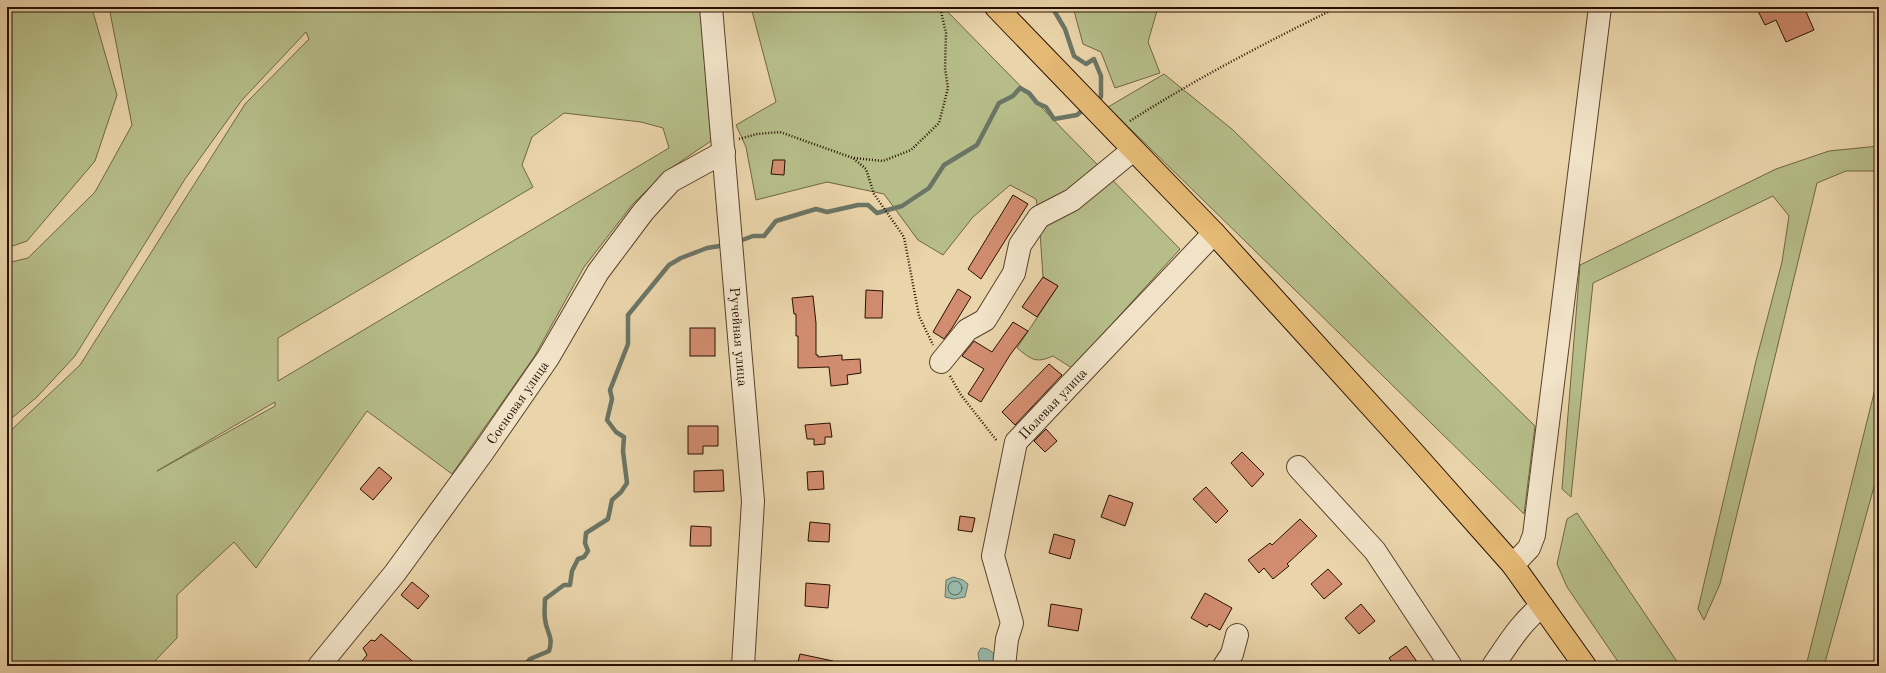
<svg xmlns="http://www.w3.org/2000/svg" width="1886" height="673" font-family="'Old Standard TT',serif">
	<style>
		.green { fill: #b6bd89; stroke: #6f6644; fill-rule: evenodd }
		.water { fill: #98b8a9; stroke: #6b7565 }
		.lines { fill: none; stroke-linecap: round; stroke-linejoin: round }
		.shore { stroke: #606454; stroke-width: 1 }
		.stream { stroke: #6b7565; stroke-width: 4.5 }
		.building { fill: #d28d70; stroke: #281000 }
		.minor-casing { stroke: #58412a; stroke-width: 24 }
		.major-casing { stroke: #281000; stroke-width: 24 }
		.path { stroke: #281000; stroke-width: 2.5; stroke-dasharray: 1 2; stroke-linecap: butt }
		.minor { stroke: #f1e3c8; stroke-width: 22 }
		.major { stroke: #e5ba75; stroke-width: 22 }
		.labels { text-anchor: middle; stroke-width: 3; stroke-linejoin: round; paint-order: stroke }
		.street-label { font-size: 14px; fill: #281000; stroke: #f1e3c8 }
	</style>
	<rect width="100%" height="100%" fill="#ead4aa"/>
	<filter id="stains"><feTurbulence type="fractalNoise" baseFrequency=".005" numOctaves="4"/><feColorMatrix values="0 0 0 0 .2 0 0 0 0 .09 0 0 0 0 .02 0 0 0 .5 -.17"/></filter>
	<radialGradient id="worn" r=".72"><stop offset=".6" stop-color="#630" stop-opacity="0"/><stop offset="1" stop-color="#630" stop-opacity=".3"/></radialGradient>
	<g class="green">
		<polygon points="7,7 89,7 93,12 117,95 95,161 27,241 7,248"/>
		<path d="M 109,7 L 700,7 L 711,141 L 665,172 L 632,205 L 584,267 L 534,357 L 452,474 L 367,411 L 256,568 L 234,542 L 177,595 L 177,638 L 150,666 L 7,666 L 7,434 L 80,365 L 245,104 L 309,39 L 306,32 L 242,100 L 185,179 L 75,356 L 37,397 L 7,422 L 7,263 L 28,258 L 95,192 L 132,125 ZM 564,113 L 641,122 L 663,128 L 669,148 L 278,381 L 278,338 L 533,187 L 522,165 L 532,137 ZM 275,402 L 275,406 L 157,471 Z"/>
		<path d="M 751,7 L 943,7 L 1180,249 L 1072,368 L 1053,356 C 1035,364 1031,359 1017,348 L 1058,286 L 1043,277 L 1039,217 L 1036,199 L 1010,185 L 973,217 L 943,255 L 918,240 L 884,194 L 827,182 L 756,200 L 746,147 L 736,125 L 776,102 Z"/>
		<polygon points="1073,7 1158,7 1148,42 1160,73 1115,88 1101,52 1083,44"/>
		<polygon points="1164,74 1233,130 1535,426 1524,514 1108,107"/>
		<polygon points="1879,146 1879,171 1846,171 1817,183 1720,584 1704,620 1698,609 1756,361 1782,262 1789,216 1773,196 1593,283 1571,497 1562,489 1580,265 1776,169 1829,151"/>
		<polygon points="1879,373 1879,469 1824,666 1806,666"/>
		<polygon points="1577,513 1680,666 1621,666 1567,587 1557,564 1567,519"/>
	</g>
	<g class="water">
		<polygon points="953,577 963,580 968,584 965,597 954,599 945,597 946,580"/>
		<path d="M 981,648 C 989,648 993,652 997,658 L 991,664 L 984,665 L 979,660 L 978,653 Z"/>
	</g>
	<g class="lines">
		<circle class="shore" cx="955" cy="588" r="7"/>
		<g class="stream">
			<polyline points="1052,7 1065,29 1074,56 1086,64 1094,59 1101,76 1101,97 1094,102"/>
			<polyline points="737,242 753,236 764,236 776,221 816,209 827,212 858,205 868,205 877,213 902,206 929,188 944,165 977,145 999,103 1013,96 1020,88 1029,93 1037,103 1046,107 1054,119 1077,115 1085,108"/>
			<path d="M 524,666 L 530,659 L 549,651 C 554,636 546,632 545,619 C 544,612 545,605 545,599 L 564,585 L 570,585 L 572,571 L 578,559 L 584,557 L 588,551 L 585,543 L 586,533 L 608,519 L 612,500 L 621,492 L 627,483 L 623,451 L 624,437 L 616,432 L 607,420 L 612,399 L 610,390 L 628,344 L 628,315 L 669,265 L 681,258 L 707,248 L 726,245"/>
		</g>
	</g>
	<g class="building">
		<polygon points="1756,7 1791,7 1793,11 1804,7 1814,30 1786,42 1776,20 1765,25"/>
		<polygon points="773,160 785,160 784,175 771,174"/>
		<polygon points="1013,195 1028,204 981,279 968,269"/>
		<polygon points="1043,277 1058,286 1037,317 1022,307"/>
		<polygon points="958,289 971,297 952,328 944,339 933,332"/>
		<polygon points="866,290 883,291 882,318 865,318"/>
		<polygon points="813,296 816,323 816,355 818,355 818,357 842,355 842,360 860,359 861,373 847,375 848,384 831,386 829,367 798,368 798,336 796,336 796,314 794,314 792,298"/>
		<polygon points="1013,322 1028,331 1010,355 981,402 968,394 984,369 962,356 974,341 992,352"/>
		<rect x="690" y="328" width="25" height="28"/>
		<polygon points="1049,364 1062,375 1015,425 1002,412"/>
		<polygon points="830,423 832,437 825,437 825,444 814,445 814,439 807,439 805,425"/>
		<polygon points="688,426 718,426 718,446 703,446 703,454 688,454"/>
		<polygon points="1046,429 1057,441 1045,452 1034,441"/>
		<polygon points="1242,452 1264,474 1252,487 1231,463"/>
		<polygon points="379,467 392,478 373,500 360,489"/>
		<polygon points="723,470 724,491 694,492 694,471"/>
		<polygon points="823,471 824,489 808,490 807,472"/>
		<polygon points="1206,487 1228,511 1216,523 1193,499"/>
		<polygon points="1109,495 1133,503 1125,526 1101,517"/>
		<polygon points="960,516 975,518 972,532 958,530"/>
		<polygon points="1300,519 1317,536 1287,564 1289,566 1273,579 1264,568 1259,573 1248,560 1270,543 1272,545"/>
		<polygon points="810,522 830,524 829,542 808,541"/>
		<polygon points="691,526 711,527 711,546 690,546"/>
		<polygon points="1054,534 1075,540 1070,559 1049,553"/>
		<polygon points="1328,569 1342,584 1324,599 1311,584"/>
		<polygon points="412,582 429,596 418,609 401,595"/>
		<polygon points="806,583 830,585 828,608 805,606"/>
		<polygon points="1205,593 1232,608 1220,630 1209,624 1207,627 1191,618"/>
		<polygon points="1051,604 1082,609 1078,631 1048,626"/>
		<polygon points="1361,604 1375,621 1359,634 1345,618"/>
		<polygon points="381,634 418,666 358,666 367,655 363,648 371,640 375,641"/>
		<polygon points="1406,646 1420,666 1395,666 1389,658"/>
		<polygon points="800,654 833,661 833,666 797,666"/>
	</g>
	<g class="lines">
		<defs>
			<g id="minor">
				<path id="s1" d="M 711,7 L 753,501 L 743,666"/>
				<polyline points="941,362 967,330 985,320 1014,273 1020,245 1039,217 1072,200 1133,150"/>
				<polyline points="1298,467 1375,551 1451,666"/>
				<polyline points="1513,565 1529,548 1534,535 1600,7"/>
				<path id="s2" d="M 319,666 L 395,573 L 483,452 L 548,358 L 598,272 L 643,212 L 671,181 L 724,152"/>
				<path id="s3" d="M 1004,666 L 1007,639 L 1012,623 L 993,556 L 1016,442 L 1214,233"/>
				<polyline points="1224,666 1232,654 1237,635"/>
				<path d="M 1493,666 C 1508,644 1521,622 1542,606"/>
			</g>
			<polyline id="major" points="996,7 1214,233 1411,450 1513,565 1585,666"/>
		</defs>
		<use href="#minor" class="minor-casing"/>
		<use href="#major" class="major-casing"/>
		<g class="path">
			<path d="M 1130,121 C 1197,78 1267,42 1338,7"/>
			<polyline points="739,139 757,134 780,132 853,158 866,169 874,194 904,237 919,316 933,345"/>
			<polyline points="854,158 883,161 911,150 939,123 948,88 945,68 946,33 940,7"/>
			<polyline points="950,376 961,395 997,441"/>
		</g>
		<use href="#minor" class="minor"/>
		<use href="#major" class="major"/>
	</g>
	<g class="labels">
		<g class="street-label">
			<text dy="5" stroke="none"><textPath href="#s1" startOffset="331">Ручейная улица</textPath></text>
			<text dy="5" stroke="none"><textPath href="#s2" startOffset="330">Сосновая улица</textPath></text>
			<text dy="5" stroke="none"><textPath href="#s3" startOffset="283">Полевая улица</textPath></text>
		</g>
	</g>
	<rect width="1886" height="673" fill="none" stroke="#ead4aa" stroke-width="24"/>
	<rect x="8" y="8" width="1870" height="657" fill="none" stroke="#281000" stroke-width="2"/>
	<rect x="12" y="12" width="1862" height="649" fill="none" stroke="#281000"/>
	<rect width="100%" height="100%" filter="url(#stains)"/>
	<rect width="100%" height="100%" fill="url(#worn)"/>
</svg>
